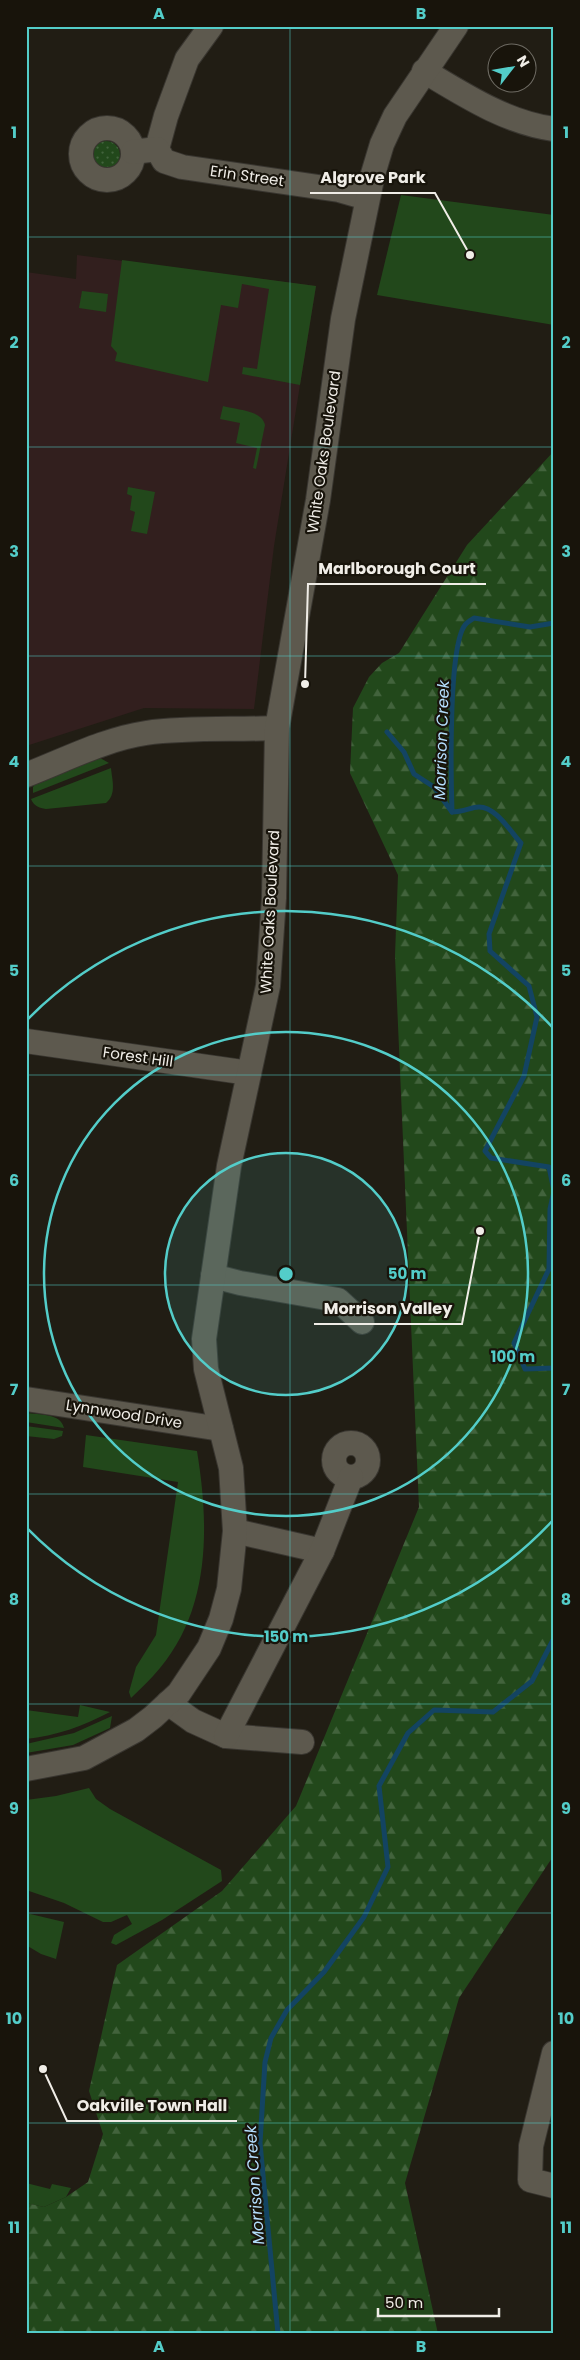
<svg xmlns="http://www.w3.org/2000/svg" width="580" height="2360" font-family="Poppins,sans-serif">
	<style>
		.commercial { fill: #321f1e }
		.green { fill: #22481b }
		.forest { fill: url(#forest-firs) }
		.garden { fill: url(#garden-dots) }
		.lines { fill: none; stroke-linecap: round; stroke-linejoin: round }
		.stream { stroke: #134462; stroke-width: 5 }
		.minor-casing { stroke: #393630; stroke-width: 26 }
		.minor { stroke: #5d594e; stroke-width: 24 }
		.grid { fill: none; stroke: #53cdc9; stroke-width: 1; stroke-opacity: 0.55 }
		.ring { fill: none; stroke: #53cdc9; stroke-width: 2.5 }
		.labels { text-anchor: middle; stroke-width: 4.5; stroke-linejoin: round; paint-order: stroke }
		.street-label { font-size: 15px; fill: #f0ede7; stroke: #18140b }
		.water-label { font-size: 16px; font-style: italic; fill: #b4defd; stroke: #18140b }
		.centre { fill: #53cdc9; stroke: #18140b; stroke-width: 2.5 }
		.ring-label { font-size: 15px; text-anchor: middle; font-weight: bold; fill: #53cdc9; stroke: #18140b; stroke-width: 4.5; stroke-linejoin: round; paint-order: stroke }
		.leader { fill: none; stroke: #f0ede7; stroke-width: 2 }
		.callout-dot { fill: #f0ede7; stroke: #18140b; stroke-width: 2 }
		.callout-label { font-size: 16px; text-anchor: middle; font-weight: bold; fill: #f0ede7; stroke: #18140b; stroke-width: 4.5; stroke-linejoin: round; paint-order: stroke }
		.neatline { fill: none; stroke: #53cdc9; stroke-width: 2 }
		.grid-label { font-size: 16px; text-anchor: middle; font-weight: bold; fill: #53cdc9 }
	</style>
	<defs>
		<pattern id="forest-firs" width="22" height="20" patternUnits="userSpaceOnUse" patternTransform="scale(1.25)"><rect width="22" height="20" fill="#22481b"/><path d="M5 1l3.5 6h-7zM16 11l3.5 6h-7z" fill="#42633c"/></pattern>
		<pattern id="garden-dots" width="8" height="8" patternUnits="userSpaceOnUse" patternTransform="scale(1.25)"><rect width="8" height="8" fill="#22481b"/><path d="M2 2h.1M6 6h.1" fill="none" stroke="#42633c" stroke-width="1.8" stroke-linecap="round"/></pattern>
	</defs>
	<rect width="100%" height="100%" fill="#211d14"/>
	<polygon class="commercial" points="77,255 316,286 274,546 254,709 144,708 26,746 26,272 76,279"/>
	<g class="green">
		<polygon points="401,195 554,215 554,325 377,295"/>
		<polygon points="122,260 316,286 300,385 242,374 243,367 257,369 269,289 242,284 238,308 221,305 208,382 115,361 117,353 111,346"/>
		<polygon points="82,291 108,294 106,312 79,308"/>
		<path d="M 223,406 C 237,410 262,410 265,425 L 256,469 L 253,468 L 257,448 L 236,443 L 240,423 L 220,419 Z"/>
		<polygon points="128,487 155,492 147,534 131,531 135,512 130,510 132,496 127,494"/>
		<polygon points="100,758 109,763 33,793 33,787 36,783"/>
		<path d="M 111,768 C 112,780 117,794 106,803 L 46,809 C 39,808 34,806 31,799 Z"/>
		<path d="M 26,1413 C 39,1415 61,1413 64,1428 L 26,1422 Z"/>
		<polygon points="26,1426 63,1431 62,1436 54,1439 26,1436"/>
		<path d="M 86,1435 L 197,1451 C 209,1524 211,1607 160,1668 C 151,1679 141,1688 131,1698 L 129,1692 L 136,1667 L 156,1635 L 178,1482 L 83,1467 Z"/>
		<path d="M 80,1705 L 110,1712 C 83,1726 56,1736 26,1739 L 26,1710 L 78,1717 Z"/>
		<polygon points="112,1716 110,1728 73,1745 26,1753 26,1744 74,1733"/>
		<polygon points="89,1788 96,1799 110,1809 221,1870 222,1881 162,1920 116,1945 111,1943 114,1935 132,1924 127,1915 111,1922 103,1922 64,1903 29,1891 26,1887 26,1800 56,1796"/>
		<polygon points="26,1913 64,1922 56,1959 41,1954 26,1945"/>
		<polygon points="26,2183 50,2189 52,2184 71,2188 66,2197 44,2207 26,2203"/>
	</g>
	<polygon class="forest" points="554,451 554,1855 459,1998 405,2183 438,2334 26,2334 26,2203 44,2207 66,2197 88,2182 103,2134 89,2091 117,1965 222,1891 296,1806 419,1507 395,956 398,875 350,773 353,708 369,677 382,663 399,653 467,545"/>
	<circle class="garden" cx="106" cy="155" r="14"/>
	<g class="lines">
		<g class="stream">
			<path d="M 554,623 L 530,627 L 474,618 C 471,620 467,622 465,625 C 448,647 451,780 452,812 C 464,812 471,807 479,807 C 496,807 510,831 521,843 L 489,934 L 490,951 L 529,986 L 537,1017 L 524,1076 L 485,1151 L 491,1158 L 549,1167 L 554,1191 L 550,1209 L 549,1269 L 514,1343 L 525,1369 L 554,1368"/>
			<polyline points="387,732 404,752 414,774 434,787 452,812"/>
			<polyline points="278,2334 260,2143 265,2062 271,2038 287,2010 324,1972 364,1917 388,1867 379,1786 408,1733 434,1710 493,1712 532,1681 554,1638"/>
		</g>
		<defs>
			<g id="minor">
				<path d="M 424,71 C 464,95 507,123 554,129"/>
				<circle cx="107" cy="154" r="26"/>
				<polyline points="157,149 166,116 187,59 211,26"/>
				<polyline points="133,152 157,149 164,161 182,167 339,190 367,198"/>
				<path d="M 26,775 C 65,760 105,739 146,733 C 189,727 234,730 277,728"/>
				<polyline points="26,1041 249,1073"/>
				<polyline points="213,1276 240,1283 338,1300 362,1322"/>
				<polyline points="26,1399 221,1429"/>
				<circle cx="351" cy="1460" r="17"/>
				<polyline points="235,1531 322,1551"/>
				<polyline points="168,1703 193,1721 226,1736 302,1742"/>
				<polyline points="226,1736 322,1551 351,1477"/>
				<polyline points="26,1769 84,1758 136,1730 153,1717 179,1693 209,1648 221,1619 229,1589 235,1531 231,1468 206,1369 204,1339 229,1166 268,986 274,898 277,728 318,500 343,319 373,174 382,144 395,116 456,26"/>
				<polyline points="554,2053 531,2146 530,2180 554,2186"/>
			</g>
		</defs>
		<use href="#minor" class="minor-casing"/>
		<use href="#minor" class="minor"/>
	</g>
	<path class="grid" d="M 290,26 L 290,2334M 26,237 L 554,237M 26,447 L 554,447M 26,656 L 554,656M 26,866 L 554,866M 26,1075 L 554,1075M 26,1285 L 554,1285M 26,1494 L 554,1494M 26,1704 L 554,1704M 26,1913 L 554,1913M 26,2123 L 554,2123"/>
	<circle cx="286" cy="1274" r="121" fill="#53cdc9" fill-opacity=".12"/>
	<g class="ring">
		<circle cx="286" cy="1274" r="121"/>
		<circle cx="286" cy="1274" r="242"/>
		<path d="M554 1519A363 363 0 0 1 27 1528M27 1020A363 363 0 0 1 554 1029"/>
	</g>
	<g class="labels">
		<g class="street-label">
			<text transform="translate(247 176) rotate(8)" y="5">Erin Street</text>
			<text transform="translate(324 452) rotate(-82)" y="5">White Oaks Boulevard</text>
			<text transform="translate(270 912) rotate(-87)" y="5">White Oaks Boulevard</text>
			<text transform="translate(138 1057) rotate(8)" y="5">Forest Hill</text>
			<text transform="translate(124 1414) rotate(9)" y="5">Lynnwood Drive</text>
		</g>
		<g class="water-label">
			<text transform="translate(441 740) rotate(-88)" y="6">Morrison Creek</text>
			<text transform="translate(254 2185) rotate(-94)" y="6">Morrison Creek</text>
		</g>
	</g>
	<circle cx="286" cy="1274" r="8" class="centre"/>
	<g class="ring-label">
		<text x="407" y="1279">50 m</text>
		<text x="513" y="1362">100 m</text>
		<text x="286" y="1642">150 m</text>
	</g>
	<path class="leader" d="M470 255L435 193H310M305 684L308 584H486M480 1231L462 1324H314M43 2069L67 2121H237"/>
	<g class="callout-dot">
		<circle cx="470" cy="255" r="5"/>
		<circle cx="305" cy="684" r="5"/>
		<circle cx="480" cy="1231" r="5"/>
		<circle cx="43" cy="2069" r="5"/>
	</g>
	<g class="callout-label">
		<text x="373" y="183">Algrove Park</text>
		<text x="397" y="574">Marlborough Court</text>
		<text x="388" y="1314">Morrison Valley</text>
		<text x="152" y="2111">Oakville Town Hall</text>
	</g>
	<rect width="580" height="2360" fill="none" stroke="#18140b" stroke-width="55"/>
	<g transform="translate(512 68) rotate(59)"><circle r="24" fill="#18140b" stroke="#6e6b63"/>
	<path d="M0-4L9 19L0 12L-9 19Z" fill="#53cdc9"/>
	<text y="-8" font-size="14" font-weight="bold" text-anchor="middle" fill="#f0ede7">N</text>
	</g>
	<path d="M378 2308v8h121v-8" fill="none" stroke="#f0ede7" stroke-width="2.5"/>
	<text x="385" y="2308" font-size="15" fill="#f0ede7" stroke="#18140b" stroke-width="4" paint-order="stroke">50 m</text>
	<rect x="28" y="28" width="524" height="2304" class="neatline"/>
	<g class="grid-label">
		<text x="159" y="19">A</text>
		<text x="421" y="19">B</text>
		<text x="14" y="138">1</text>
		<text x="566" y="138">1</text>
		<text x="14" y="348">2</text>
		<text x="566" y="348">2</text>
		<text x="14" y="557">3</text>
		<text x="566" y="557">3</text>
		<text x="14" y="767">4</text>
		<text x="566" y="767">4</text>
		<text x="14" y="976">5</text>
		<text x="566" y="976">5</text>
		<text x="14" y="1186">6</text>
		<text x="566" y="1186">6</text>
		<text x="14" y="1395">7</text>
		<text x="566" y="1395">7</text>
		<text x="14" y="1605">8</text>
		<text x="566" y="1605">8</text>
		<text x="14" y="1814">9</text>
		<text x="566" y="1814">9</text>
		<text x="14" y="2024">10</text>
		<text x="566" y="2024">10</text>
		<text x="14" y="2233">11</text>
		<text x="566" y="2233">11</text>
		<text x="159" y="2352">A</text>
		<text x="421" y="2352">B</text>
	</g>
</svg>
